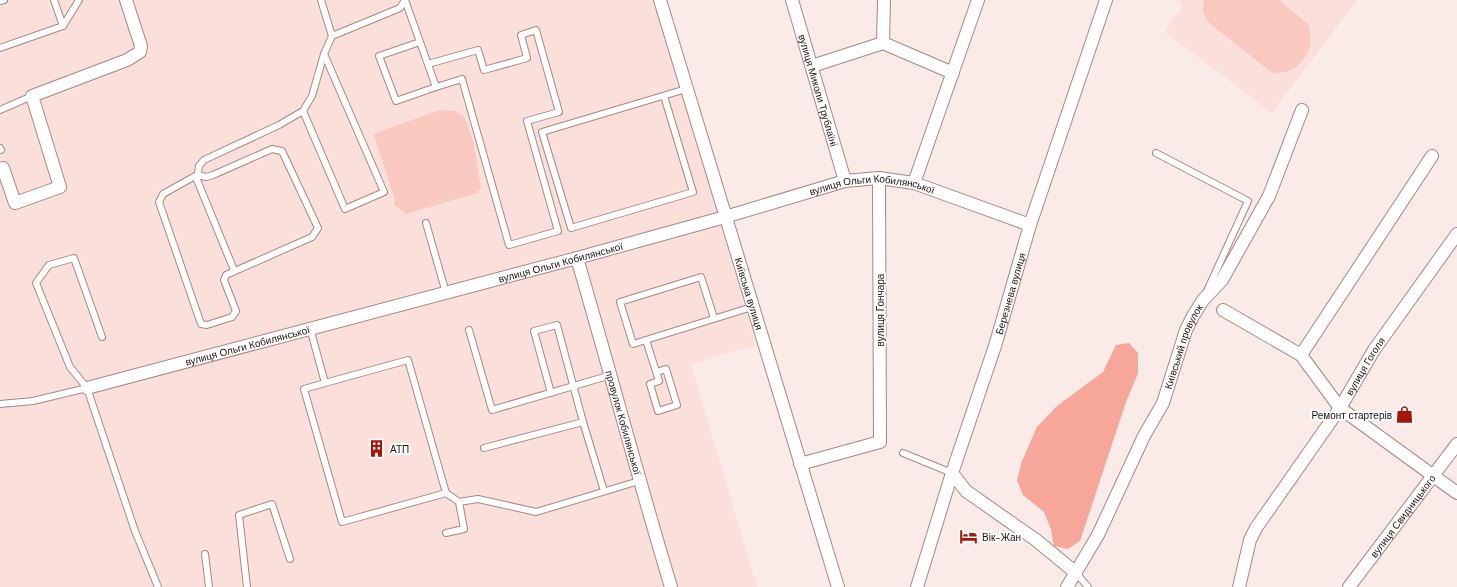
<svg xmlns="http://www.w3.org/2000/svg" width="1457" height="587" font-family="'DM Sans',sans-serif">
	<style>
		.built { fill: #fbdfda }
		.green { fill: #f9c8bf }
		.water { fill: #f6a799 }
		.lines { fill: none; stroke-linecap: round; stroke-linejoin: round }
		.service-casing { stroke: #a98781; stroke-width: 8 }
		.minor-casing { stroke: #a98781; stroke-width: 14 }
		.service { stroke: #fff; stroke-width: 6 }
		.minor { stroke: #fff; stroke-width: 12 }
		.labels { text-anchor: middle; stroke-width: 4; stroke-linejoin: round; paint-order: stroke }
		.street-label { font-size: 10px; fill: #1c100e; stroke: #fff }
		.poi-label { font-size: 10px; fill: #1c100e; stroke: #fff; text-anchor: start }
	</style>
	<rect width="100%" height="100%" fill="#faebe8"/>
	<g class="built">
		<polygon points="0,0 655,0 756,345 691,364 757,587 0,587"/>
		<polygon points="1177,0 1357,0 1272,113 1165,32 1183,5"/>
	</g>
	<g class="green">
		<polygon points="1204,0 1279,0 1308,24 1311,37 1309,49 1303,60 1295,68 1286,72 1277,73 1271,72 1208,22 1203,12"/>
		<polygon points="440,110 455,111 464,116 473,141 481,188 477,193 406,214 394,205 395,200 374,135 381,131"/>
	</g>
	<polygon class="water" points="1129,343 1138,353 1138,373 1126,402 1080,541 1068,549 1054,546 1051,529 1044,512 1023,495 1017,480 1022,461 1037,427 1057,406 1103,372 1116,345"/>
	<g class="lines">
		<defs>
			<g id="service">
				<polyline points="54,0 63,26"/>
				<polyline points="321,0 332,36"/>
				<polyline points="405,0 420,42 379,56 396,101 436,87 420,42"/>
				<polyline points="0,1 4,0"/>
				<polyline points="0,48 63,26 79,0"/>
				<polyline points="428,64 478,50 484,70 527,58 521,35 536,30 559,112 527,121 558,231 509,245 462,79 436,87"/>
				<polyline points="664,96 693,192 571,228 542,132 686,89"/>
				<polyline points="0,110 32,96"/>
				<polyline points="303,111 345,209 384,192 324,54"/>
				<polyline points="0,148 1,150"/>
				<polygon points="272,149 282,151 318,228 312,237 226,275 224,280 236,311 232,317 207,325 201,324 159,202 163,194 197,175 206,177 213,175"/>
				<polyline points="1156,153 1248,201 1207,291"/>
				<polyline points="426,223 446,293"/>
				<polyline points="234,270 197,180 199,166 204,160 279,125 303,111 312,96 324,54 332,36 400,8 405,0"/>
				<polyline points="714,318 701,277 620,302 633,344 752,307"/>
				<polyline points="310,328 325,383 408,360 446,493 342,522 304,389 325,383"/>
				<polyline points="469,330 492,410 611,375"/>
				<polyline points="102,337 74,258 49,265 36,283 70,367 87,388 135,531 158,587"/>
				<polyline points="646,340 659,381 650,384 658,411 677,405 666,369 657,372"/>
				<polyline points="0,404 33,401 87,388"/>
				<polyline points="583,422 604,491"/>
				<polyline points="484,448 583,422 557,325 534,331 551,393"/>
				<polyline points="903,453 952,473"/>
				<polyline points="459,502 478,499 536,512 639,481"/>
				<polyline points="446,533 464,529 459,502 446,493"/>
				<polyline points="205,554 209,587"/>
				<polyline points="1076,573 1088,587"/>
				<polyline points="247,587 239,515 272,504 290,559"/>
			</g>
			<g id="minor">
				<path id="s1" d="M 660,0 L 838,587"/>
				<path id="s2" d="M 792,0 L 845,181"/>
				<polyline points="883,43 884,0"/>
				<polyline points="812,66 883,43 953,73"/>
				<polyline points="3,168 15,203 60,187 32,96 127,60 140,52 141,46 126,0"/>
				<polyline points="914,183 978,0"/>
				<path id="s3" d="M 577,258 C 609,367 638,478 671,587"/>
				<polyline points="1223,310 1301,355 1340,408 1457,493"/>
				<polyline points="1301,355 1432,156"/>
				<path id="s4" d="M 87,388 L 577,258 L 725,217 L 845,181 L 879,178 L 914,183 L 1030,225"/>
				<polyline points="800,464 880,442 879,178"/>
				<polyline points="952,473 966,491 1036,540 1076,573"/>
				<path id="s5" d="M 917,587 L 952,473 L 995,346 L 1030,225 L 1106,0"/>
				<path id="s6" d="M 1067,587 L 1098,535 L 1144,436 L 1163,403 L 1186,330 L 1193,316 L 1203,300 L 1222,280 L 1269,196 L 1302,110"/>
				<path id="s7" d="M 1239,587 L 1250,540 L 1256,528 L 1340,408 L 1374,350 L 1457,234"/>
				<path id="s8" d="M 1349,587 L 1457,444"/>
			</g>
		</defs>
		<use href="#service" class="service-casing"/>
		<use href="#minor" class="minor-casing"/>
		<use href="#service" class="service"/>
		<use href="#minor" class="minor"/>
	</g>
	<defs>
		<symbol id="shop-bare" viewBox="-9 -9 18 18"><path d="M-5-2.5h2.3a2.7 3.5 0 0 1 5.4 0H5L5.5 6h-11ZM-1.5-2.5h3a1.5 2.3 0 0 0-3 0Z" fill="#a81607" stroke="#fff" stroke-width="2.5" paint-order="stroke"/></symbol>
		<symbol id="building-bare" viewBox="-9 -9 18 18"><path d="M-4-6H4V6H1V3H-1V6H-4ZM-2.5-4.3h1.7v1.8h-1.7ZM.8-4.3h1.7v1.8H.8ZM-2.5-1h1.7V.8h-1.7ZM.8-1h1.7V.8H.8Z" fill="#a81607" stroke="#fff" stroke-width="2.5" paint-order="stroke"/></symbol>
		<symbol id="hotel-bare" viewBox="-9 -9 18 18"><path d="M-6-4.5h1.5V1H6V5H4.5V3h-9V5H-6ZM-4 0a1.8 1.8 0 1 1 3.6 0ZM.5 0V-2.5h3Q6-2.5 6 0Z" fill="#a81607" stroke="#fff" stroke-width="2.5" paint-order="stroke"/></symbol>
	</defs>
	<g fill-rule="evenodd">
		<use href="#shop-bare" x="1392" y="402" width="25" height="25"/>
		<use href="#building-bare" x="364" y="436" width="25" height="25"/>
		<use href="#hotel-bare" x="956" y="524" width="25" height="25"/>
	</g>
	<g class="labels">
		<g class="street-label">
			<text dy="4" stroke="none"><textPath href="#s2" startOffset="94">вулиця Миколи Трублаїні</textPath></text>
			<text dy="4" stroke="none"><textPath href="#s4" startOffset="813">вулиця Ольги Кобилянської</textPath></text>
			<text dy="4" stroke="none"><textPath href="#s4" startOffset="490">вулиця Ольги Кобилянської</textPath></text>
			<text dy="4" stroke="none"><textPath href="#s5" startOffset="308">Березнева вулиця</textPath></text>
			<text dy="4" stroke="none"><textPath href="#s1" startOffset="307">Київська вулиця</textPath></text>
			<text transform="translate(880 310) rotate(-90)" y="4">вулиця Гончара</text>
			<text dy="4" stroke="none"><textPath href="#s4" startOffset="166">вулиця Ольги Кобилянської</textPath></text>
			<text dy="4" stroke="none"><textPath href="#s6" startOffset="268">Київський провулок</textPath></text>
			<text dy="4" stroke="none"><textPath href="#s7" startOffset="257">вулиця Гоголя</textPath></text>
			<text dy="4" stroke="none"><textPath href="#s3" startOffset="171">провулок Кобилянської</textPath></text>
			<text dy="4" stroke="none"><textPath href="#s8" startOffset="89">вулиця Свидницького</textPath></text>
		</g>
		<g class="poi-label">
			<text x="1392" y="419" text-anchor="end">Ремонт стартерів</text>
			<text x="390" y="453">АТП</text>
			<text x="982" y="541">Вік-Жан</text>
		</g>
	</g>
</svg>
